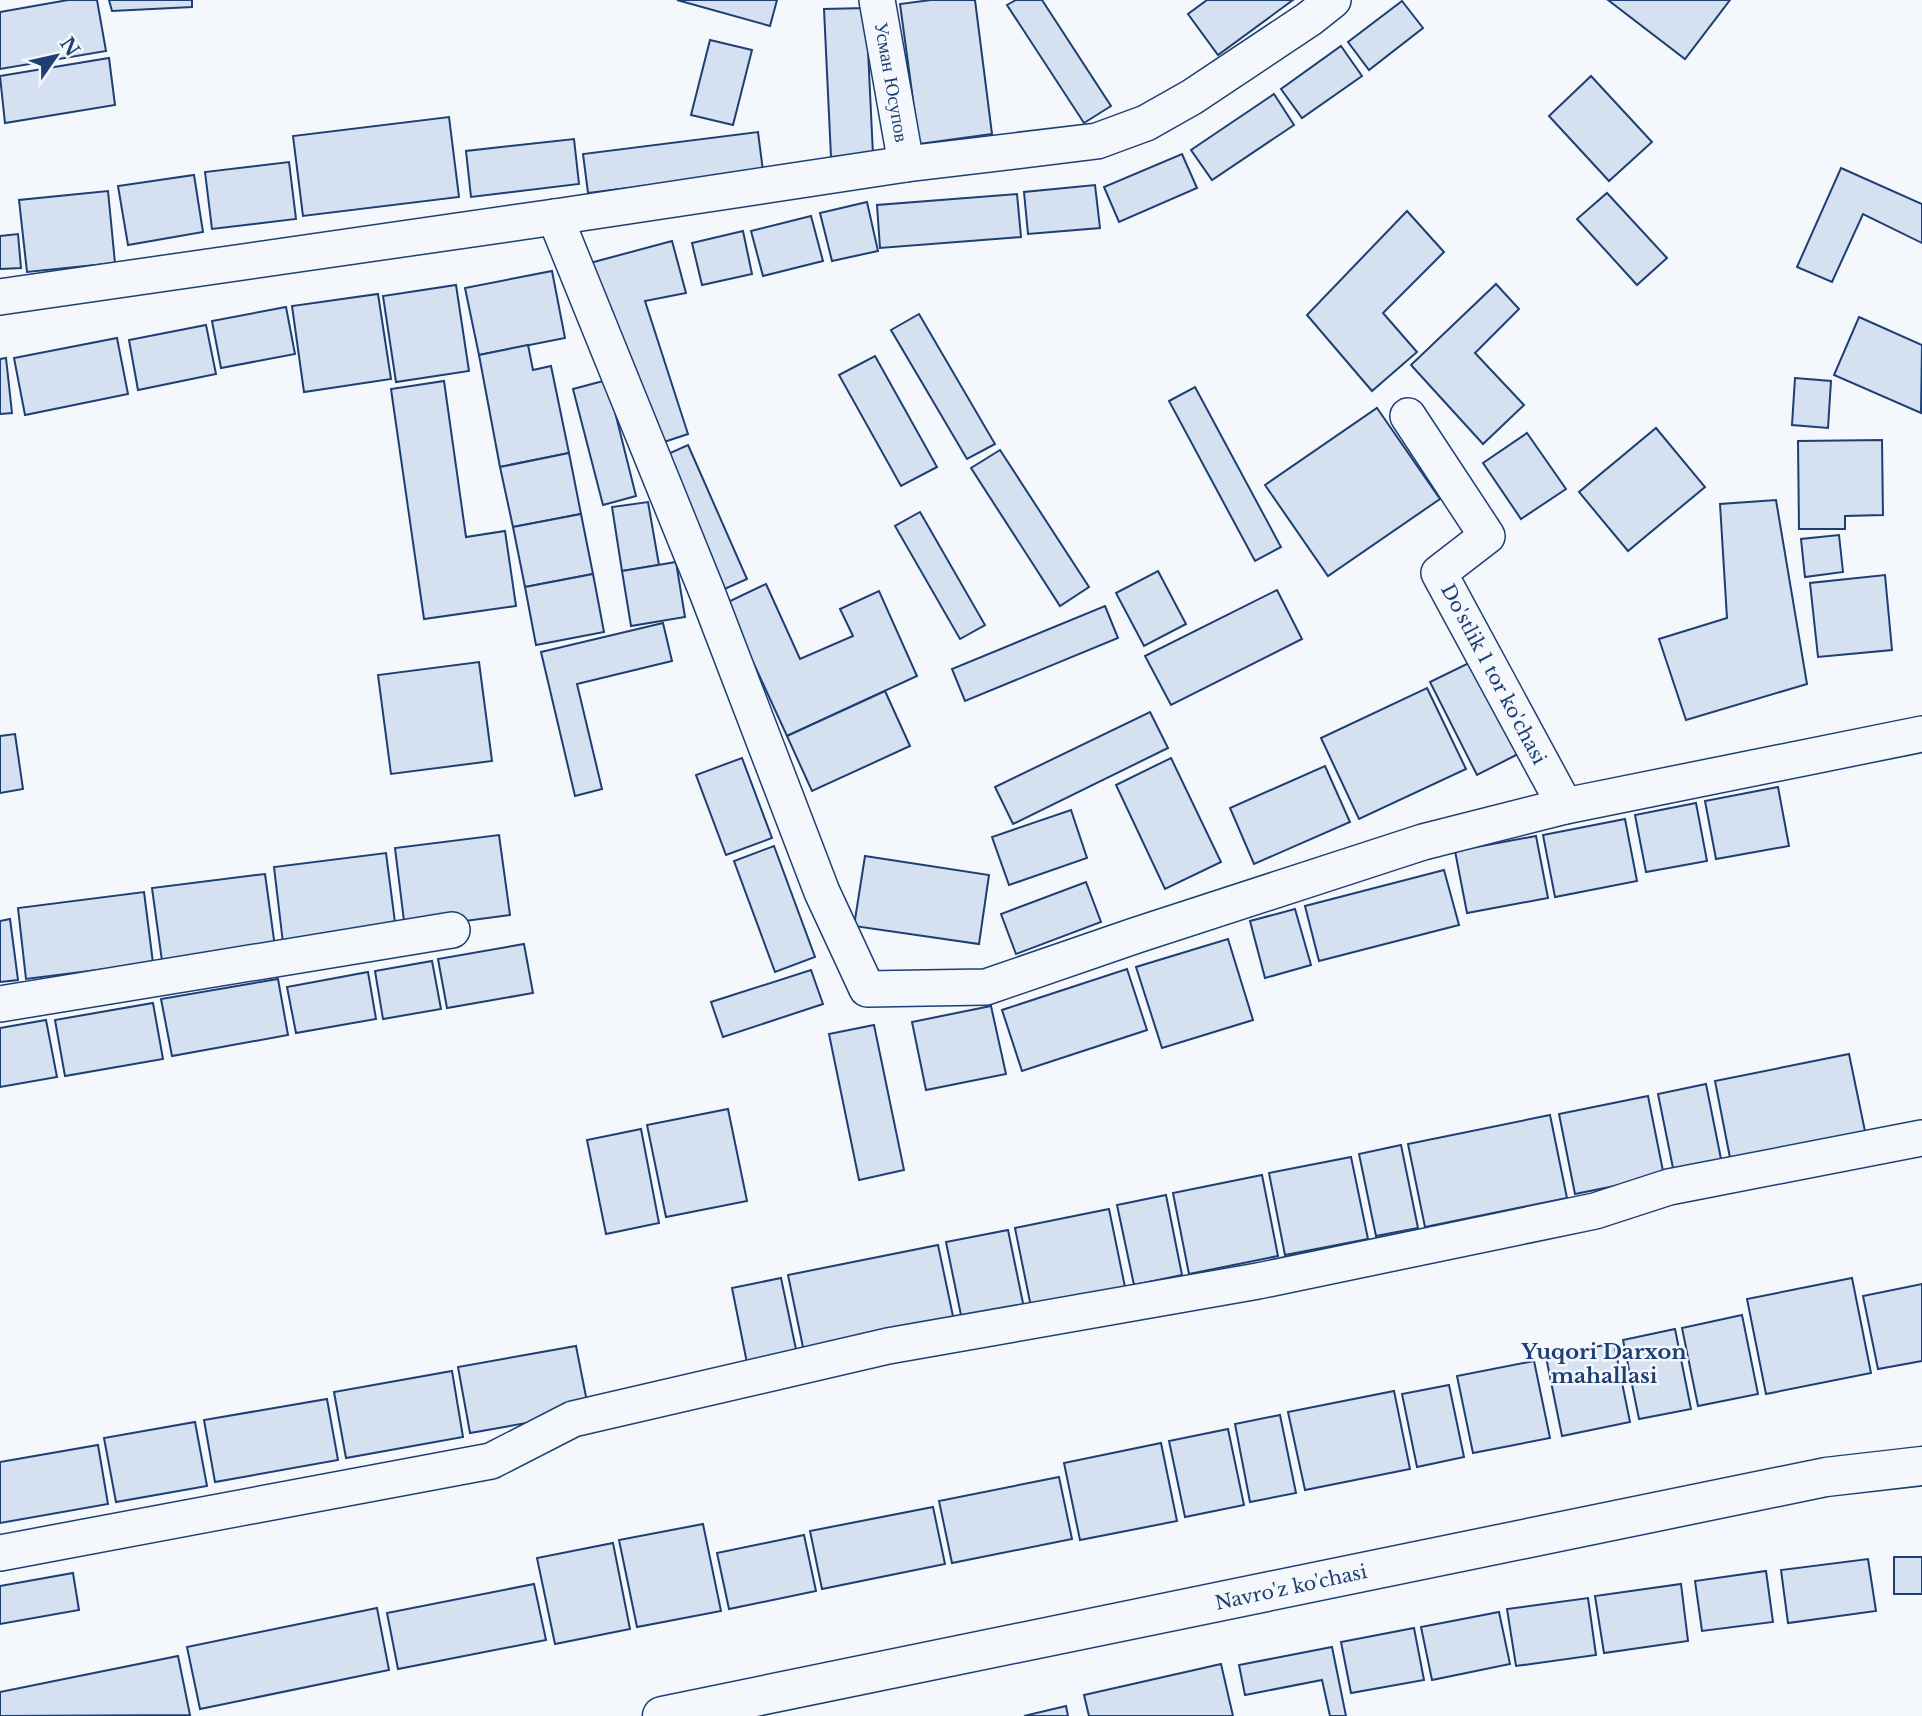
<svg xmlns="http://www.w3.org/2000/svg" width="1922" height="1716" font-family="'Libre Baskerville',serif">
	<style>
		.building { fill: #d5e0f0; stroke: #1d3f73; stroke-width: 2 }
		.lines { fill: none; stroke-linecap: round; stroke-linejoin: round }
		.street-casing { stroke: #1d3f73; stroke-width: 38 }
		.secondary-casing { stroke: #1d3f73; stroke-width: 41 }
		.street { stroke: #f4f7fb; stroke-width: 35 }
		.secondary { stroke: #f4f7fb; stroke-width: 38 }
		.labels { text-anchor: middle; stroke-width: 5; stroke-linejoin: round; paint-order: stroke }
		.street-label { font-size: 19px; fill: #1d3f73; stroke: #f4f7fb }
		.neighbourhood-label { font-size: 21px; font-weight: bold; fill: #1d3f73; stroke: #f4f7fb }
	</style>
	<rect width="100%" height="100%" fill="#f4f7fb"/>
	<g class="building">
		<polygon points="68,0 97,0 106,51 0,69 0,12"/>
		<polygon points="109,0 192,0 192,7 112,11"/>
		<polygon points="677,0 777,0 770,26"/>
		<polygon points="931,0 975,0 992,134 919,144 900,4"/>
		<polygon points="1016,0 1042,0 1111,106 1084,123 1007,5"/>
		<polygon points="1207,0 1293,0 1218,55 1188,14"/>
		<polygon points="1608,0 1730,0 1685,59"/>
		<polygon points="1402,1 1423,28 1369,70 1348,42"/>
		<polygon points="866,8 873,155 831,157 824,9"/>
		<polygon points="710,40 752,50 733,125 691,115"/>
		<polygon points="1341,46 1362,76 1302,118 1281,89"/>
		<polygon points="109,58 115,105 5,123 0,76"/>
		<polygon points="1591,76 1652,142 1609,181 1549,116"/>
		<polygon points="1274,94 1294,125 1212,180 1191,150"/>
		<polygon points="449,117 459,197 303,216 293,136"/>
		<polygon points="758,132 763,171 588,193 583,154"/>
		<polygon points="574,139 579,184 471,197 466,151"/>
		<polygon points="1182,154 1197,188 1119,222 1104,187"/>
		<polygon points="289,162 296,219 212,229 205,172"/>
		<polygon points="1841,168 1922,204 1922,243 1863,214 1832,282 1797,267"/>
		<polygon points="194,175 203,232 128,245 118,186"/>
		<polygon points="1095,185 1100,228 1028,234 1024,192"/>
		<polygon points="108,191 115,263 27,272 19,200"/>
		<polygon points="1607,193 1667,258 1637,285 1577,219"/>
		<polygon points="1017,194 1021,237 880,248 877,205"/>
		<polygon points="867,202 878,251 832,261 820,213"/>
		<polygon points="1407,211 1444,252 1383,313 1417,352 1372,391 1307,315"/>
		<polygon points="811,216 823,261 763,276 751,231"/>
		<polygon points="743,231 752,274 702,285 692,243"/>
		<polygon points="18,234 21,268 0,269 0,236"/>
		<polygon points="672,241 686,293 645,301 688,434 649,447 590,263"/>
		<polygon points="552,271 565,338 479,355 465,288"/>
		<polygon points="1496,284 1519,309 1475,353 1524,405 1483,444 1411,365"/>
		<polygon points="456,285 469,371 396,382 383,296"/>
		<polygon points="378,294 391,379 304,392 292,306"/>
		<polygon points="286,307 295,354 221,368 212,321"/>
		<polygon points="919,314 995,444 967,459 891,330"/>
		<polygon points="1859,317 1922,345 1921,413 1834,375"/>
		<polygon points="206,325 216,374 138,390 129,340"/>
		<polygon points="117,338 128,394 25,415 14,358"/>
		<polygon points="528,345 533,370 551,366 569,453 500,467 479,355"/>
		<polygon points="875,356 937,467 901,486 839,375"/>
		<polygon points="6,358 12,413 0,414 0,359"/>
		<polygon points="1795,378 1831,381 1828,428 1792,425"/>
		<polygon points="607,380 636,496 603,505 573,389"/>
		<polygon points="444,381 466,537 505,531 516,606 424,619 391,389"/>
		<polygon points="1195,387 1281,547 1255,561 1169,401"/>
		<polygon points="1377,408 1440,499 1328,576 1265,485"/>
		<polygon points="1656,428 1705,487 1628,551 1579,492"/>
		<polygon points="1527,433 1566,489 1521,519 1483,463"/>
		<polygon points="1882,440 1883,515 1845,516 1845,529 1799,529 1798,441"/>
		<polygon points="688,445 747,579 718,592 659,458"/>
		<polygon points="1000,450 1089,587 1060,606 971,468"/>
		<polygon points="569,453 581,514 513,527 500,467"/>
		<polygon points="1776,500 1807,684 1686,720 1659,639 1727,618 1720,504"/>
		<polygon points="648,502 659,565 622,571 612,507"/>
		<polygon points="920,512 985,625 960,639 895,526"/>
		<polygon points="581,514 593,574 525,587 513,527"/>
		<polygon points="1839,535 1843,572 1805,577 1801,539"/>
		<polygon points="676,562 685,617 631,626 622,571"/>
		<polygon points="1158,571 1186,624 1144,646 1116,593"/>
		<polygon points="593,574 604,632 536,645 525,587"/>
		<polygon points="1885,575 1892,650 1818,657 1810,583"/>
		<polygon points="766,584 800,659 853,636 840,609 879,591 917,676 787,736 726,603"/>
		<polygon points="1277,590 1302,639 1171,705 1145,656"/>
		<polygon points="1105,606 1118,638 965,701 952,669"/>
		<polygon points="663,623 672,661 577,684 602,789 575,796 541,652"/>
		<polygon points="1477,659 1524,751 1477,775 1430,682"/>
		<polygon points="479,662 492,761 391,774 378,675"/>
		<polygon points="1427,688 1466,769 1359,819 1321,738"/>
		<polygon points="885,691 910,746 812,791 787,736"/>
		<polygon points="1150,712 1168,748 1013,824 995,787"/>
		<polygon points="15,734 23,789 0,793 0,736"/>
		<polygon points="742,758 772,838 726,855 696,775"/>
		<polygon points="1171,758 1221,862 1165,889 1116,785"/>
		<polygon points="1325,766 1350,822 1254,864 1230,808"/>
		<polygon points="1778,787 1789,846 1716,859 1705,801"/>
		<polygon points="1696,803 1707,861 1646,872 1635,815"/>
		<polygon points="1071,810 1087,858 1009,885 992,837"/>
		<polygon points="1625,819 1637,881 1555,897 1543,835"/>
		<polygon points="499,835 510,915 405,929 395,848"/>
		<polygon points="1536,836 1548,898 1467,913 1455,851"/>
		<polygon points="774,846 815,957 775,972 734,861"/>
		<polygon points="386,853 396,930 283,943 274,867"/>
		<polygon points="865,856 989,875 979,944 854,926"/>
		<polygon points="1444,870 1459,925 1319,961 1305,906"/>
		<polygon points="265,874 275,947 162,961 152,888"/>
		<polygon points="1086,882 1101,922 1016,954 1001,914"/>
		<polygon points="144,892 153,963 26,979 18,908"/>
		<polygon points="1295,909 1311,965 1265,978 1250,921"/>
		<polygon points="10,919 18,980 0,982 0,921"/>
		<polygon points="1228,939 1253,1020 1162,1048 1136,967"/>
		<polygon points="524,944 533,993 447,1008 438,959"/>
		<polygon points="432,961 441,1009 383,1019 375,971"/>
		<polygon points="1127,969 1147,1030 1022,1071 1002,1010"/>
		<polygon points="811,970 823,1004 723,1037 711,1002"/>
		<polygon points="368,972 376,1019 296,1033 287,987"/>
		<polygon points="278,979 288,1035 172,1056 161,999"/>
		<polygon points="153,1003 163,1059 65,1076 55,1020"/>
		<polygon points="991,1006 1006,1074 926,1090 912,1022"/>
		<polygon points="46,1020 57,1077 0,1087 0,1028"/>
		<polygon points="874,1025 904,1170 859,1180 829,1034"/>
		<polygon points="1849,1054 1866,1136 1731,1163 1715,1081"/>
		<polygon points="1706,1084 1722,1164 1674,1173 1658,1094"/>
		<polygon points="1648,1096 1664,1176 1575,1194 1559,1114"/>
		<polygon points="728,1109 747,1201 666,1217 647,1125"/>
		<polygon points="1550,1115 1567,1198 1425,1227 1408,1144"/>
		<polygon points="641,1129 659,1223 606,1234 587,1140"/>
		<polygon points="1401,1145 1418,1228 1376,1236 1359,1154"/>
		<polygon points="1351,1157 1368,1239 1285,1255 1269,1173"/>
		<polygon points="1262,1175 1278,1256 1189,1274 1173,1193"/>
		<polygon points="1166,1195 1182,1275 1134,1285 1117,1205"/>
		<polygon points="1109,1209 1125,1287 1031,1307 1015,1228"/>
		<polygon points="1008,1230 1024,1308 962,1320 946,1242"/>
		<polygon points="938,1245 954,1321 804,1352 788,1275"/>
		<polygon points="781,1278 797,1354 747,1363 732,1288"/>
		<polygon points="1852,1278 1871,1373 1766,1394 1747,1299"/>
		<polygon points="1922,1284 1922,1361 1878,1369 1863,1296"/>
		<polygon points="1742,1315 1758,1394 1698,1406 1682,1328"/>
		<polygon points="1675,1329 1691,1409 1639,1419 1623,1340"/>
		<polygon points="1614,1343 1630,1422 1562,1436 1546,1357"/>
		<polygon points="576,1346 589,1412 470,1433 458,1367"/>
		<polygon points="1534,1361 1550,1438 1473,1453 1457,1376"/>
		<polygon points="452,1371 463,1437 346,1458 334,1392"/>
		<polygon points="1449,1385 1464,1457 1417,1467 1402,1394"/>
		<polygon points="1394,1391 1410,1469 1305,1490 1288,1412"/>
		<polygon points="327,1399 338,1460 215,1482 204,1420"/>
		<polygon points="1280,1415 1296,1493 1250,1502 1235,1424"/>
		<polygon points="195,1422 207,1486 116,1502 104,1438"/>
		<polygon points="1228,1429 1244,1505 1185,1517 1169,1441"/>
		<polygon points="1161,1443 1177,1521 1080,1540 1064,1463"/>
		<polygon points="98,1445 108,1504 0,1523 0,1462"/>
		<polygon points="1059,1477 1072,1539 952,1563 939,1501"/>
		<polygon points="933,1507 945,1564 822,1589 810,1531"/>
		<polygon points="703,1524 721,1611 637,1627 619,1540"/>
		<polygon points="804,1535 816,1591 729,1609 717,1553"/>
		<polygon points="613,1543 630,1629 555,1644 537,1558"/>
		<rect x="1894" y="1557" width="28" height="37"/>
		<polygon points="1868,1559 1876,1611 1788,1623 1781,1570"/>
		<polygon points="1766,1571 1773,1622 1702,1631 1695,1581"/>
		<polygon points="73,1573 79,1610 0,1624 0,1586"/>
		<polygon points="534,1584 546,1640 398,1669 387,1613"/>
		<polygon points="1681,1584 1688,1641 1604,1653 1595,1596"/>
		<polygon points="1588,1598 1596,1655 1516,1666 1507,1609"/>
		<polygon points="377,1608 389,1670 200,1709 187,1647"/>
		<polygon points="1499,1612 1510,1664 1432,1680 1421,1627"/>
		<polygon points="1414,1628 1424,1680 1351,1693 1341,1642"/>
		<polygon points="1332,1647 1346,1716 1330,1716 1322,1680 1245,1695 1239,1665"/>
		<polygon points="178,1656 190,1715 0,1716 0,1692"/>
		<polygon points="1221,1664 1233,1716 1089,1716 1084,1695"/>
		<polygon points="1066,1706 1068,1716 1024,1716"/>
	</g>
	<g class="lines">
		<defs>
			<g id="street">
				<polyline points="877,0 906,164"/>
				<polyline points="555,217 707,592 822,892 867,989 986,987 1137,935 1423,842 1565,806 1922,734"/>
				<polyline points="0,297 555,217 906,164 1097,141 1146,123 1192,97 1309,19 1333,0"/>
				<polyline points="1408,416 1487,536 1439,573 1565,806"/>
				<polyline points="0,1004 452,930"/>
				<polyline points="0,1553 491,1461 573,1419 888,1346 1258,1281 1595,1211 1669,1187 1922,1138"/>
			</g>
			<polyline id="secondary" points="662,1716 1826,1477 1922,1466"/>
		</defs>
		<use href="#street" class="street-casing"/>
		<use href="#secondary" class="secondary-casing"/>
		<use href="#street" class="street"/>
		<use href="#secondary" class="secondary"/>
	</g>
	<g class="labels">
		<g class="street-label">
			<text transform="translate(892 82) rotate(80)" y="7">Усман Юсупов</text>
			<text transform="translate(1494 674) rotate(62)" y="7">Do'stlik 1 tor ko'chasi</text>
			<text transform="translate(1291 1587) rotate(-12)" y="7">Navro'z ko'chasi</text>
		</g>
		<g class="neighbourhood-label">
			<text x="1604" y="1359">Yuqori Darxon<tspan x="1604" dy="24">mahallasi</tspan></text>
		</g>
	</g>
	<g transform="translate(56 56) rotate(56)" stroke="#f4f7fb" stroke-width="5" paint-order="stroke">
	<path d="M0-5L12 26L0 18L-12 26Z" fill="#1d3f73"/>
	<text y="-10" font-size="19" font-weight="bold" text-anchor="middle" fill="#1d3f73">N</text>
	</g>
</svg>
